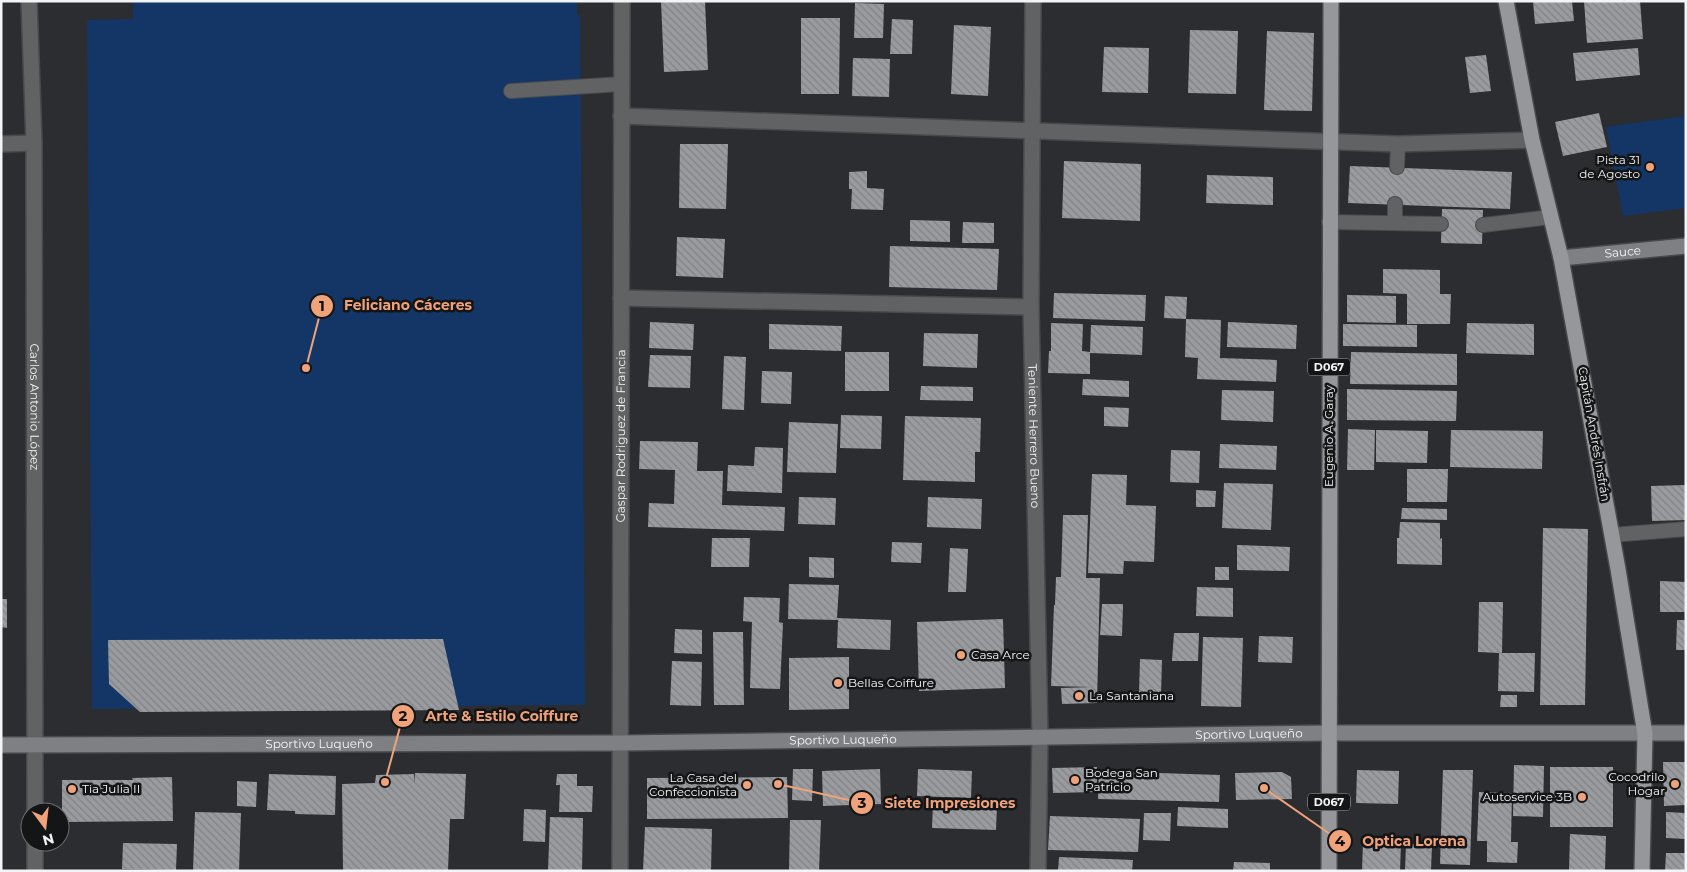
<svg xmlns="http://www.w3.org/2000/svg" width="1687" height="872" font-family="Montserrat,sans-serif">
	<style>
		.garden { fill: #133667 }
		.building { fill: url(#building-back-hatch) }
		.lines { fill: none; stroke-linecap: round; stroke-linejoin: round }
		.lane-casing { stroke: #47494c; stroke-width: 16 }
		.street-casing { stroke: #47494c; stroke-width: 18 }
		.secondary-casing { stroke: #47494c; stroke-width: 18 }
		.primary-casing { stroke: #47494c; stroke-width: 18 }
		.lane { stroke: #616264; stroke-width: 14 }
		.street { stroke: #616264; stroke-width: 15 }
		.secondary { stroke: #7f8083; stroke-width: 15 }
		.primary { stroke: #95979a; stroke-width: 15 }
		.poi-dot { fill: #f0a27a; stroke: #141516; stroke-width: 2 }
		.labels { text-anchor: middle; stroke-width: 5; stroke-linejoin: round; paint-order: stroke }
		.shield { fill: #141516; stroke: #afb1b2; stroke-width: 1 }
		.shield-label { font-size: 11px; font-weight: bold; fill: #f2f4f5 }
		.poi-label { font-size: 12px; fill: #f2f4f5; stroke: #141516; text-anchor: start }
		.street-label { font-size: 12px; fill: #f2f4f5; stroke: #141516 }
		.leader { fill: none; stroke: #f0a27a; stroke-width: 2 }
		.callout-dot { fill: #f0a27a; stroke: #141516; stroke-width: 2 }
		.mark-label { font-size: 15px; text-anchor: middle; font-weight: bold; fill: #111 }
		.callout-label { font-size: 14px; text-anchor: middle; font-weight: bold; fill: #f0a27a; stroke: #141516; stroke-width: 5; stroke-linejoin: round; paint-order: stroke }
	</style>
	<defs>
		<pattern id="building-back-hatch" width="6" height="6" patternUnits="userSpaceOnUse" patternTransform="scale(1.25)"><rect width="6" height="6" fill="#999b9f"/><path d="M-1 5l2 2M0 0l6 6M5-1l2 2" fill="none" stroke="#818286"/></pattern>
	</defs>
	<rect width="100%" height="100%" fill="#2b2d30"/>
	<g class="garden">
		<polygon points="133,1 577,1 577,15 580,15 585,705 92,709 87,20 133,19"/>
		<polygon points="1686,116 1686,208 1623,216 1606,127"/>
	</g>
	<g class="building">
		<polygon points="661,1 705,1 708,70 664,72"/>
		<polygon points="1533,1 1572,1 1574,21 1535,24"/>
		<polygon points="1584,1 1640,1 1643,39 1587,43"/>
		<polygon points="855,3 884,4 883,38 854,38"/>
		<polygon points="801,18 840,18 839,94 801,94"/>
		<polygon points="892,19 913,20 912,54 890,54"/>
		<polygon points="954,25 991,27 988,96 951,94"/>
		<polygon points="1190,30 1238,31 1236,94 1188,93"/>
		<polygon points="1267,31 1314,33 1312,111 1264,110"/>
		<polygon points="1104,47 1149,48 1148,93 1102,92"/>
		<polygon points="1638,48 1640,75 1576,81 1573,53"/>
		<polygon points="1486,55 1491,91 1470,93 1465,57"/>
		<polygon points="853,58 890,59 889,97 852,96"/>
		<polygon points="1599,113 1607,147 1563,156 1555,122"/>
		<polygon points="680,144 728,144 726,209 679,208"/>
		<polygon points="1064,161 1141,164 1140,221 1062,218"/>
		<polygon points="1350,166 1512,172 1510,209 1348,203"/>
		<polygon points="867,171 867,188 884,189 883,210 851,209 852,189 849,189 849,172"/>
		<polygon points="1207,175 1273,177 1273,205 1206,203"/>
		<polygon points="1442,209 1483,210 1482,244 1441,243"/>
		<polygon points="910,220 950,221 950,242 910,241"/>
		<polygon points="963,222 994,223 994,243 962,243"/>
		<polygon points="677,237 725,239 723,278 676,276"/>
		<polygon points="890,246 999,249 997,290 889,287"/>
		<polygon points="1383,269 1440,270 1440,294 1451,294 1450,324 1407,324 1407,294 1383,293"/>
		<polygon points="1054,293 1146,295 1145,321 1053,318"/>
		<polygon points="1347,295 1396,296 1396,323 1347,322"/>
		<polygon points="1165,296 1187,297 1186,319 1164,318"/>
		<polygon points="1186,319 1221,320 1220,358 1277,360 1276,382 1197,379 1198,358 1185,357"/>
		<polygon points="650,322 694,324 693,350 649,348"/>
		<polygon points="1228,322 1297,325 1296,349 1227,347"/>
		<polygon points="1051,323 1083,324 1082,351 1090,352 1091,325 1143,327 1142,355 1090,353 1090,374 1048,373 1049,351 1051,351"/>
		<polygon points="1467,323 1534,324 1534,355 1466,353"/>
		<polygon points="769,324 842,326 841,351 769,349"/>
		<polygon points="1343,324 1417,325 1417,347 1343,346"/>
		<polygon points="924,333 978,334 977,368 923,366"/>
		<rect x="845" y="352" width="44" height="39"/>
		<polygon points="1351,352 1457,354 1457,385 1350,384"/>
		<polygon points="650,355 691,356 690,388 648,387"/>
		<polygon points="724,356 746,357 744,410 722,409"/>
		<polygon points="762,371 792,372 791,404 761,403"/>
		<polygon points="1083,379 1129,381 1129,397 1082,395"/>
		<polygon points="921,386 973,387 973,401 920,400"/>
		<polygon points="1347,389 1457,391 1456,421 1347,420"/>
		<polygon points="1222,390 1274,391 1273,422 1221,420"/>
		<polygon points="1104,407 1129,408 1128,427 1104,426"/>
		<polygon points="841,415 882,416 881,449 840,448"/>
		<polygon points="905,416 981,418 980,452 975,452 975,482 903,480"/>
		<polygon points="789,422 838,424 836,473 787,472"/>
		<polygon points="1348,429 1375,430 1374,470 1347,470"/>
		<polygon points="1376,430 1428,431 1427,463 1376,462"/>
		<polygon points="1451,430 1543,431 1542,469 1450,467"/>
		<polygon points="640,441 698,442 697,471 723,471 722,505 785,507 784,531 648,527 649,503 674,504 675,470 639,469"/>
		<polygon points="1220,444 1277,446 1276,470 1219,468"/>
		<polygon points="755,447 783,448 782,493 727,491 728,465 754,466"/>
		<polygon points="1171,450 1200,451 1199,483 1170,482"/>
		<polygon points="1407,469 1448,469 1447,502 1407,502"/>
		<polygon points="1092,474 1127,475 1126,505 1156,506 1154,562 1124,561 1123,574 1088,573"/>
		<polygon points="1224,483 1273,484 1271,530 1222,528"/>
		<polygon points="1686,485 1686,520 1652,521 1651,486"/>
		<polygon points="1196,490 1216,491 1215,507 1196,507"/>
		<polygon points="799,497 836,498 835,525 798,524"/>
		<polygon points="928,497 982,499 981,529 927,527"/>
		<polygon points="1402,508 1447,509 1447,520 1401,519"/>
		<polygon points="1063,515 1088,515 1086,578 1100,578 1097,703 1062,704 1061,688 1091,687 1051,686 1054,605 1055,605 1056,577 1061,577"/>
		<polygon points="1400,522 1440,523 1440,539 1442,538 1442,565 1397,564 1397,538 1399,538"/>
		<polygon points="1543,528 1588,529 1585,705 1540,705"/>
		<polygon points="712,538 750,538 749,567 711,567"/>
		<polygon points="892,542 922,543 921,563 891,562"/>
		<polygon points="1237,545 1290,547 1289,571 1237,570"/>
		<polygon points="950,548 968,549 966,592 948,592"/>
		<polygon points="809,557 834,558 834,578 809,577"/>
		<rect x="1215" y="567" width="14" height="13"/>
		<polygon points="1660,581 1686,582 1686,612 1660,612"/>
		<polygon points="789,584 839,585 837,618 891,620 890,650 837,648 838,620 788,619"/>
		<polygon points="1197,587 1233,588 1233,617 1196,616"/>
		<polygon points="744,597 780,598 779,622 783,623 780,689 750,688 752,622 743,621"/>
		<polygon points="1,599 7,599 7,628 1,627"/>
		<polygon points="1479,602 1503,602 1502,653 1535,653 1534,692 1498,691 1499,653 1478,652"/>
		<polygon points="1102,604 1123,604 1122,636 1100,635"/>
		<polygon points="1003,619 1005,688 919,691 917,622"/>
		<polygon points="1677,620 1686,620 1686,650 1676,650"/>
		<polygon points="675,629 702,630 702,654 674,653"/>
		<polygon points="713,632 743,632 744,705 714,705"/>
		<polygon points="1174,633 1199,633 1198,661 1172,661"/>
		<polygon points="1259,636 1293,637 1292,663 1258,662"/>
		<polygon points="1203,637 1243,638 1241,707 1201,706"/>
		<polygon points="443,639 459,710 140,712 109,684 108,640"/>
		<polygon points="849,657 849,709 789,710 789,658"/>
		<polygon points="1140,659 1162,660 1161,694 1139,694"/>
		<polygon points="672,661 702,662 701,706 670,705"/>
		<polygon points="1501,695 1517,695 1517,707 1500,707"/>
		<polygon points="1663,762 1686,762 1686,805 1664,806"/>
		<polygon points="1514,765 1544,766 1543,817 1513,816"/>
		<polygon points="1097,767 1097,792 1053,793 1052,768"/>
		<rect x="1550" y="767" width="63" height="60"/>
		<polygon points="793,769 813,769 812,801 792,800"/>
		<polygon points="880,769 881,804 823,806 822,771"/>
		<polygon points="918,769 972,771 971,798 917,796"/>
		<polygon points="1357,770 1399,771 1398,804 1356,803"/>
		<polygon points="1443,770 1473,770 1470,865 1440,864"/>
		<polygon points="1099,771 1220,775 1219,802 1098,799"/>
		<polygon points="1282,772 1291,777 1292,799 1236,800 1235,773"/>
		<polygon points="415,773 466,774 464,819 450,819 448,871 343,871 342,784 375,783 376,775 414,774 415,783"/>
		<polygon points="269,774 336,776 335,815 295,814 295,811 267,810"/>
		<polygon points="557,774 577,774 577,786 593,786 592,812 559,812 560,785 556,785"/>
		<polygon points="172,777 173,821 62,822 62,780 133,780 132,778"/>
		<polygon points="787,777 788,818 647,819 647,778"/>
		<polygon points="237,781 257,782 256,807 237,806"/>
		<polygon points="1479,792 1512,793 1511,842 1518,842 1517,863 1487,862 1487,841 1477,841"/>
		<polygon points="933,803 997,805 996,830 932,828"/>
		<polygon points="1178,807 1228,809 1228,828 1177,826"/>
		<polygon points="524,809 546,810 545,842 523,841"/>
		<polygon points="195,812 241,813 239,871 193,871"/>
		<polygon points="1666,812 1686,813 1686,839 1666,838"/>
		<polygon points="1144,813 1171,813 1170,841 1143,840"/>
		<polygon points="1050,816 1140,819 1138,852 1048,850"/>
		<polygon points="550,817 583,818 582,871 548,871"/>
		<polygon points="790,820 821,820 819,871 789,870"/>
		<polygon points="645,827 712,829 711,871 643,871"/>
		<polygon points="1570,834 1606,836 1605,871 1569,871"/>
		<polygon points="1363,842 1401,844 1400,871 1362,871"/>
		<polygon points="123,843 177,844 176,870 122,869"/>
		<polygon points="1406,844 1432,845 1431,871 1405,871"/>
		<polygon points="1666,853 1686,853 1686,871 1665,871"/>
		<polygon points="1059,857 1133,860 1132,871 1058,871"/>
		<polygon points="1234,862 1270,863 1270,871 1233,871"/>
	</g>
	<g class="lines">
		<defs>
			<g id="lane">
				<polyline points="511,91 622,84"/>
				<polyline points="1397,167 1398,144"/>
				<polyline points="1329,222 1441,224"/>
				<polyline points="1395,223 1395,204"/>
				<polyline points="1483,225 1551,217"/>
				<polyline points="1612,535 1686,529"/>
			</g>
			<g id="street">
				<path id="s1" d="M 29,1 L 34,143 L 35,812"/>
				<path id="s2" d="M 1033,1 L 1031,307 L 1040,736 L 1038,871"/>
				<polyline points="621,116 1398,144 1532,140"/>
				<polyline points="1,144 34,143"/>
				<polyline points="621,298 1031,307"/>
				<polyline points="35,842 35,871"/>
				<path id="s3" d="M 620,871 L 622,1"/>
			</g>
			<g id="secondary">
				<path id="s4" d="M 1561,258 L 1686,246"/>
				<path id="s5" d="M 1,745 L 620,743 L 1329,733 L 1686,733"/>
			</g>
			<g id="primary">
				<polyline points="1506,1 1532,140 1561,258 1618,569 1645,734 1642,871"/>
				<polyline points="1329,871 1331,1"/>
			</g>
		</defs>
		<use href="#lane" class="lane-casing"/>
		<use href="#street" class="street-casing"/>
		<use href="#secondary" class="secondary-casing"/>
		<use href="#primary" class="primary-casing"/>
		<use href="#lane" class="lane"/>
		<use href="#street" class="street"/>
		<use href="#secondary" class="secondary"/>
		<use href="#primary" class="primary"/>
	</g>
	<g class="poi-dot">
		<circle cx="1650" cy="167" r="5"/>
		<circle cx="961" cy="655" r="5"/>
		<circle cx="838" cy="683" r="5"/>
		<circle cx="1079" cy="696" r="5"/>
		<circle cx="1075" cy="780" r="5"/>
		<circle cx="1675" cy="784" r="5"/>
		<circle cx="747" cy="785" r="5"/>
		<circle cx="72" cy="789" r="5"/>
		<circle cx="1582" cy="797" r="5"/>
	</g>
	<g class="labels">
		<g class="shield">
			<rect x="1308" y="358.5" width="42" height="17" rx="4"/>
			<rect x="1308" y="793.5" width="42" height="17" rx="4"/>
		</g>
		<g class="shield-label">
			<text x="1329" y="371">D067</text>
			<text x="1329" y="806">D067</text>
		</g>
		<g class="poi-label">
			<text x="1640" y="164" text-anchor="end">Pista 31<tspan x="1640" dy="14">de Agosto</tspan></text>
			<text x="971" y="659">Casa Arce</text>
			<text x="848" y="687">Bellas Coiffure</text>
			<text x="1089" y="700">La Santaniana</text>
			<text x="1085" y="777">Bodega San<tspan x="1085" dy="14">Patricio</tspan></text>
			<text x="1665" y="781" text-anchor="end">Cocodrilo<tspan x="1665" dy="14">Hogar</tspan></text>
			<text x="737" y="782" text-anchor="end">La Casa del<tspan x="737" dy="14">Confeccionista</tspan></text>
			<text x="82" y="793">Tia Julia II</text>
			<text x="1572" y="801" text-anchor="end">Autoservice 3B</text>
		</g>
		<g class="street-label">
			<text dy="4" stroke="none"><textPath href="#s4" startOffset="62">Sauce</textPath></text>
			<text dy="4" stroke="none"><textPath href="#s1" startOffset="406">Carlos Antonio López</textPath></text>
			<text transform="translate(1594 434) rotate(80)" y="4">Capitán Andrés Insfrán</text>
			<text dy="4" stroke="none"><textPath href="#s3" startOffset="435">Gaspar Rodriguez de Francia</textPath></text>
			<text dy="4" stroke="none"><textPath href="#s2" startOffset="435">Teniente Herrero Bueno</textPath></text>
			<text transform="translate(1329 436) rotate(-90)" y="4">Eugenio A. Garay</text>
			<text dy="4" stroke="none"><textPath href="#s5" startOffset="1248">Sportivo Luqueño</textPath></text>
			<text dy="4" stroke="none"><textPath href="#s5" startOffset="842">Sportivo Luqueño</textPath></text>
			<text dy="4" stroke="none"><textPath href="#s5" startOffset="318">Sportivo Luqueño</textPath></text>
		</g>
	</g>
	<path class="leader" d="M306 368L322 306M385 782L403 716M778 784L862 803M1264 788L1340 841"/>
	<g class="callout-dot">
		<circle cx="306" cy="368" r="5"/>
		<circle cx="385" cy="782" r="5"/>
		<circle cx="778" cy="784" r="5"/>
		<circle cx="1264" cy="788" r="5"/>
		<circle cx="322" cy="306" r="12"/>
		<circle cx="403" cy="716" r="12"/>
		<circle cx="862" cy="803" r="12"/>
		<circle cx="1340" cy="841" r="12"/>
	</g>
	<g class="mark-label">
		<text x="322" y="311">1</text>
		<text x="403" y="721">2</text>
		<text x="862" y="808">3</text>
		<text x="1340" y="846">4</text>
	</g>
	<g class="callout-label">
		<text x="408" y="310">Feliciano Cáceres</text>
		<text x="502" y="721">Arte &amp; Estilo Coiffure</text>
		<text x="950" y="808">Siete Impresiones</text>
		<text x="1414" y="846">Optica Lorena</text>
	</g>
	<rect width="1687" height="872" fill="none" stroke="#f2f4f5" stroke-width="5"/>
	<g transform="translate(45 827) rotate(165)"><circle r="24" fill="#141516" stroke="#6d6e6f"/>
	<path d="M0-4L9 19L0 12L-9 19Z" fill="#f0a27a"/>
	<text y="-8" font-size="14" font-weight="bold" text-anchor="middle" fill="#f2f4f5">N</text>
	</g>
</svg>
